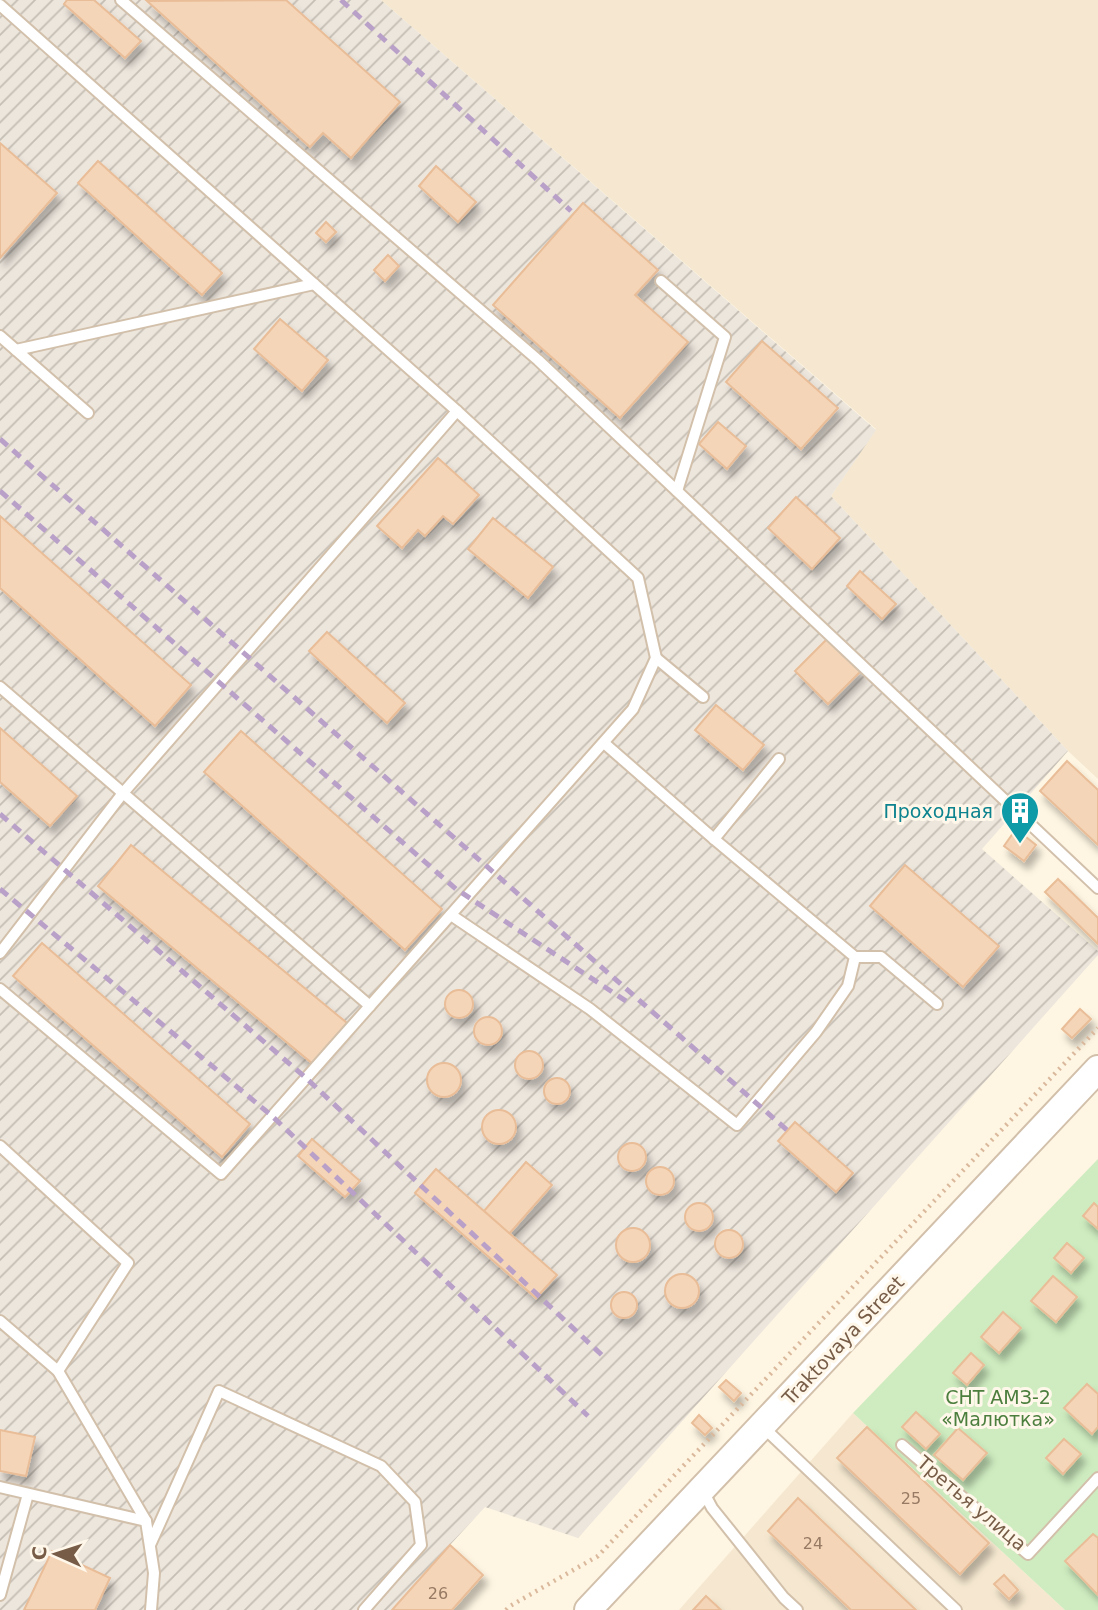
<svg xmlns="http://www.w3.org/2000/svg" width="1098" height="1610" font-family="'DejaVu Sans',sans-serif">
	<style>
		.residential { fill: #f6e8d0 }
		.industrial { fill: url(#industrial-furrows) }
		.green { fill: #ceecc0 }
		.building { fill: #f5d5b8; stroke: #e9bd97; stroke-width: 2; filter: url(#shadow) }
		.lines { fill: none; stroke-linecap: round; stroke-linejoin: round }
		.service-casing { stroke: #d2c0ab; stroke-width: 14 }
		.tertiary-casing { stroke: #d2c0ab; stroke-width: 30 }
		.path { stroke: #dab89b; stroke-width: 4.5; stroke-dasharray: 2 5; stroke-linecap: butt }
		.service { stroke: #fff; stroke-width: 10 }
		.tertiary { stroke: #fff; stroke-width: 26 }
		.rail { stroke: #b9a0c8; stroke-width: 5; stroke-dasharray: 10 7; stroke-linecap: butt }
		.labels { text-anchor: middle; stroke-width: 6; stroke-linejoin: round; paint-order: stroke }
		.number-label { font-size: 16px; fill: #967a63 }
		.culture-label { font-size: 19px; fill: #0d838f; stroke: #fff8ea; text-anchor: end }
		.street-label { font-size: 19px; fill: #775c47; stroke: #fff8ea }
		.park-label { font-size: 19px; fill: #4c7e3e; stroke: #fff8ea }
	</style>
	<defs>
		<pattern id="industrial-furrows" width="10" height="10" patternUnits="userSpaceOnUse" patternTransform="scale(1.75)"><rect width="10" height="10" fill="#ede6dd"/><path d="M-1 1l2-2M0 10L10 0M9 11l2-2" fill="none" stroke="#c5beb5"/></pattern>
		<filter id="shadow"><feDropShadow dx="4.5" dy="8" stdDeviation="3.5" flood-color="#0004"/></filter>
	</defs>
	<rect width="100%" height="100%" fill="#fef5e2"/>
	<g class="residential">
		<polygon points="381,0 1098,0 1098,779 1068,751 831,496 876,429"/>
		<polygon points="853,1413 1065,1610 679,1610"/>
	</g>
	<polygon class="industrial" points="0,0 381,0 876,430 831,496 1068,751 982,849 1098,951 1098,955 578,1538 485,1507 450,1545 452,1610 0,1610"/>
	<polygon class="green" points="1098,1159 1098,1610 1065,1610 853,1413"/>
	<g class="building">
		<polygon points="67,0 94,0 141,41 125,58 64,4"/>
		<polygon points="286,0 400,102 351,158 323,133 310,147 147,1"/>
		<polygon points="0,143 57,193 0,258"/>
		<polygon points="98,161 222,273 202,295 78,183"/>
		<polygon points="436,166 476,202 458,222 419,186"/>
		<polygon points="583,203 658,270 635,295 688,342 620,418 493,305"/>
		<polygon points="326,222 336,232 326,242 316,233"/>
		<polygon points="388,255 399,266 385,281 374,270"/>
		<polygon points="280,319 328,360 302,391 254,349"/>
		<polygon points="762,341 838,408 801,449 726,382"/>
		<polygon points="718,422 746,446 727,469 699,444"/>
		<polygon points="438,458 479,495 453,524 443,516 425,536 418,530 402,548 377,526"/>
		<polygon points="796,497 840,538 812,569 768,528"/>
		<polygon points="0,516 191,685 155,726 0,588"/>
		<polygon points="493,518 553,567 528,598 468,549"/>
		<polygon points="860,571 896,604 882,619 847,586"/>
		<polygon points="327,632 405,703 387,723 309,651"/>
		<polygon points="828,638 861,671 828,704 795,671"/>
		<polygon points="716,705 764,745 743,770 695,730"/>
		<polygon points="0,728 77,796 50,826 0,782"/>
		<polygon points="241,731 442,909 405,950 204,772"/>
		<polygon points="1067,761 1098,790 1098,845 1040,791"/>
		<polygon points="1016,829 1036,845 1024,861 1004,846"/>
		<polygon points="131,845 347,1023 313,1064 98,886"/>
		<polygon points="905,865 999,946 963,987 870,906"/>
		<polygon points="1058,879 1098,918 1098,944 1045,892"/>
		<polygon points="42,943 250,1124 222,1157 13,976"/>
		<circle cx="459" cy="1004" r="14"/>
		<polygon points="1080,1009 1091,1019 1072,1038 1062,1029"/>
		<circle cx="488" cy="1031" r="14"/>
		<circle cx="529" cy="1065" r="14"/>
		<circle cx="444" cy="1080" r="17"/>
		<circle cx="557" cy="1091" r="13"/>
		<circle cx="499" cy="1127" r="17"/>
		<polygon points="795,1122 853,1173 836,1192 778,1141"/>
		<polygon points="312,1139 360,1181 345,1197 298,1156"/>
		<circle cx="632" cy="1157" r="14"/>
		<polygon points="526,1162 552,1185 509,1234 484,1211"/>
		<circle cx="660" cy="1181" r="14"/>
		<polygon points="436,1169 557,1275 536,1298 415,1193"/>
		<polygon points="1094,1203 1098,1207 1098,1229 1083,1216"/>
		<circle cx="699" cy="1217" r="14"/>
		<circle cx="633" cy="1245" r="17"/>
		<circle cx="729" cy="1244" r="14"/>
		<polygon points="1067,1243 1084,1258 1071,1273 1054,1258"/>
		<circle cx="682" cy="1291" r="17"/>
		<polygon points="1053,1276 1077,1297 1056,1322 1031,1301"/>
		<circle cx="624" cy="1305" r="13"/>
		<polygon points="1003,1312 1021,1328 999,1353 981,1337"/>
		<polygon points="971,1353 984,1365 967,1385 953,1373"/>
		<polygon points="726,1380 741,1393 734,1401 719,1387"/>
		<polygon points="1087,1384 1098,1394 1098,1427 1092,1434 1064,1408"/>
		<polygon points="916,1412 940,1434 926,1449 902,1427"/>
		<polygon points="699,1415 712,1428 705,1435 692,1423"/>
		<polygon points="867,1427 989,1543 960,1574 837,1458"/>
		<polygon points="958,1428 987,1453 963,1480 934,1455"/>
		<polygon points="0,1430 35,1437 26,1476 0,1471"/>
		<polygon points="1064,1439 1081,1454 1063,1474 1046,1458"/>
		<polygon points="798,1498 859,1556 916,1610 851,1610 768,1531"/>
		<polygon points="1093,1534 1098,1538 1098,1595 1065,1561"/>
		<polygon points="450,1545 483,1575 452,1610 392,1610"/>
		<polygon points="52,1551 110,1578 95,1610 24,1610"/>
		<polygon points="1004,1575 1018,1590 1009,1599 994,1584"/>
		<polygon points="706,1596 721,1610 693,1610"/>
	</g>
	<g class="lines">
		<defs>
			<g id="service">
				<polyline points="121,0 538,360 1098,888"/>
				<polyline points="0,5 457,411 638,578 656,658 633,709 221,1174 0,989"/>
				<polyline points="661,281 725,337 677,491"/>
				<polyline points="0,336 88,413"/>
				<polyline points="16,350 314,284"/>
				<polyline points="656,658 703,697"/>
				<polyline points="0,687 370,1006"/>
				<polyline points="714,839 779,759"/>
				<polyline points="451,915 590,1009 737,1125 816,1032 848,986 855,957 714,839 604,743"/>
				<polyline points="0,953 123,793 457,411"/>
				<polyline points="855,957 881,957 937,1004"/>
				<polyline points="0,1146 128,1263 58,1371"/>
				<polyline points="0,1321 58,1371 146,1521 154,1573 151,1610"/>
				<polyline points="762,1426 956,1610"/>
				<polyline points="902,1445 1028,1554 1098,1478"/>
				<polyline points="0,1487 146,1521"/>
				<polyline points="702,1489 712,1508 784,1598 797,1610"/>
				<polyline points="150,1545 219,1391 381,1466 415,1502 421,1545 364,1610"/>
				<polyline points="0,1595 28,1494"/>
			</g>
			<polyline id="tertiary" points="588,1610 1098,1069"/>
		</defs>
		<use href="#service" class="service-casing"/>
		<use href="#tertiary" class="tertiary-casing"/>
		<polyline class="path" points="506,1610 510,1606 598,1556 1098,1028"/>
		<use href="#service" class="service"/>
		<use href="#tertiary" class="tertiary"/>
		<g class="rail">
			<polyline points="341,0 571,211"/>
			<polyline points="0,439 787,1130"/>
			<polyline points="0,491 456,889 632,1005"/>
			<polyline points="0,814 306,1078 604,1357"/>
			<polyline points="0,889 272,1116 588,1416"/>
		</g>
	</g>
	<defs>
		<symbol id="building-pin" viewBox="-11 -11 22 30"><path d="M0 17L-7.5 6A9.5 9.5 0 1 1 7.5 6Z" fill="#0f9aa8" stroke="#fff8ea"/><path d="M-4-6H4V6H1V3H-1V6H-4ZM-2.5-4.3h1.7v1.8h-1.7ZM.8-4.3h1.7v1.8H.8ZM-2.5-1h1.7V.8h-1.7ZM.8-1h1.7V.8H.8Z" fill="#fff"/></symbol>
	</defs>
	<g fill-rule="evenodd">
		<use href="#building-pin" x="998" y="789" width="44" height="60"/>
	</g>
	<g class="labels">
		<g class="number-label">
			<text x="911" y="1504">25</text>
			<text x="813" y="1549">24</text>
			<text x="438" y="1599">26</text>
		</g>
		<g class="culture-label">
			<text x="993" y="818">Проходная</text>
		</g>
		<g class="street-label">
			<text transform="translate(843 1340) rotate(-47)" y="7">Traktovaya Street</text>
			<text transform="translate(972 1503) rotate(40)" y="7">Третья улица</text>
		</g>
		<g class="park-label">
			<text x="998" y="1404">СНТ АМЗ-2<tspan x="998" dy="22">«Малютка»</tspan></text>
		</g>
	</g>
	<g transform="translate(56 1554) rotate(273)" stroke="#fff8ea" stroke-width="5" paint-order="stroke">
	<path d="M0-5L12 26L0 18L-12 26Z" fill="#775c47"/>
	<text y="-10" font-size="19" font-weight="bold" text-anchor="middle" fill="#775c47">С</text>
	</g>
</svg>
